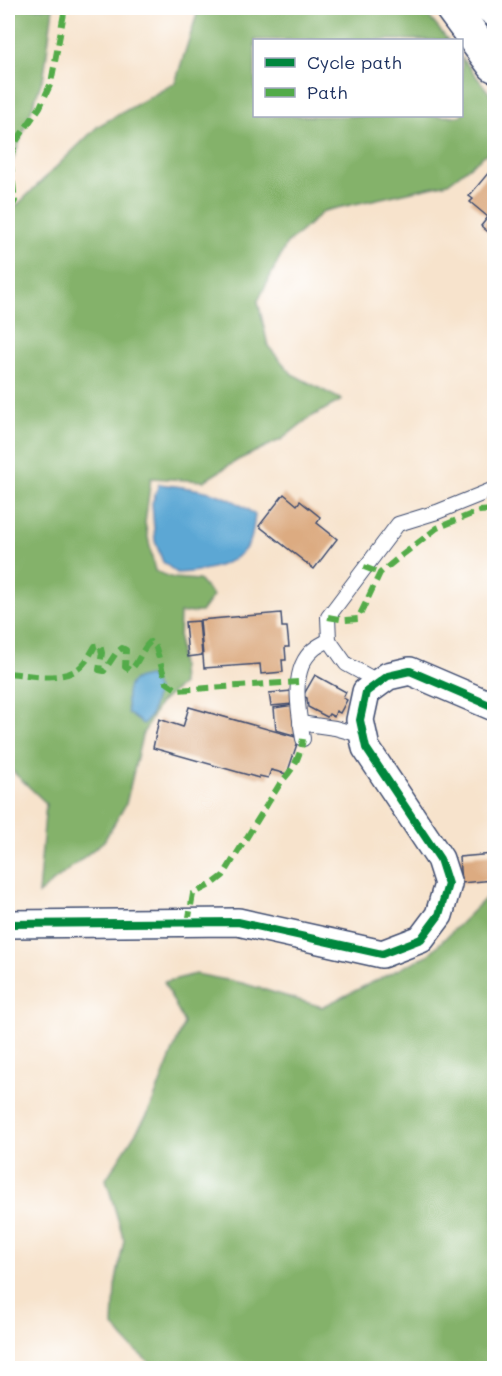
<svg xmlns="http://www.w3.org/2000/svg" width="502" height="1376" font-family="Mali,sans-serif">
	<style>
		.forest { fill: #84b26b; stroke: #507064; stroke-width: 1.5 }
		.water { fill: #5ca7d4; stroke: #3c6b99; stroke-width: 1.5 }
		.building { fill: #dcab81 }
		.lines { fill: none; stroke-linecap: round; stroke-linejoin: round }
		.lane-casing { stroke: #3c4a6e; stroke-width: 16 }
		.street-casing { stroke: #3c4a6e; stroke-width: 30 }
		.highway-casing { stroke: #3c4a6e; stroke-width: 36 }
		.lane { stroke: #fff; stroke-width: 14 }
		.street { stroke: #fff; stroke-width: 27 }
		.highway { stroke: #fff; stroke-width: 33 }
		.quiet { stroke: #52ab49; stroke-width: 6; stroke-dasharray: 12 6; stroke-linecap: butt }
		.cycleway-casing { stroke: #fff; stroke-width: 11 }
		.cycleway { stroke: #00873e; stroke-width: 8 }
	</style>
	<rect width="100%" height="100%" fill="#fff"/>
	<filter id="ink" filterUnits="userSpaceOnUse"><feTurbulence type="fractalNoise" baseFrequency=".0167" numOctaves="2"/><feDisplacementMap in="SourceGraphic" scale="12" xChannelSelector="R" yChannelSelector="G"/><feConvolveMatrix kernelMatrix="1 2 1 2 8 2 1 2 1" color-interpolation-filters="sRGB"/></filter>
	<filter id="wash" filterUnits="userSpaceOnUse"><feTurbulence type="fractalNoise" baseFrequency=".008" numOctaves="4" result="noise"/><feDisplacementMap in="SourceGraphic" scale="24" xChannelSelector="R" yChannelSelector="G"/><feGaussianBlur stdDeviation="1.35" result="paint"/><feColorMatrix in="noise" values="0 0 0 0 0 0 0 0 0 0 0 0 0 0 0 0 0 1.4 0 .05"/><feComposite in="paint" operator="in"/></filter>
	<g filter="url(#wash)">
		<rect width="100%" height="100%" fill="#f7e3cc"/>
		<g class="forest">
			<polygon points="8,8 53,8 44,75 8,174"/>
			<polygon points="199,8 415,8 430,18 448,40 255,40 255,116 462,116 462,58 494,99 494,148 448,183 324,211 286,245 258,301 268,346 292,374 342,400 309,418 282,439 238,460 204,481 151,478 145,523 155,571 173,578 199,580 213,596 201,612 180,613 179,640 182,684 159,704 142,736 126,804 104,841 38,894 46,803 8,767 8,207 12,210 98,126 175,83"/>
			<polygon points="494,890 494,1368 156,1368 130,1346 113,1325 115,1286 124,1240 106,1179 148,1114 184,1023 164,982 196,974 242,983 322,1007 428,955"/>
		</g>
		<g class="water">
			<path d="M 159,484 C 195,488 226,491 255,515 C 254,523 253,532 251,539 C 240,566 202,572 177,573 L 163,562 L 155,541 L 152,503 Z"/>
			<path d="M 150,676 L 157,690 L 151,715 L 143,724 L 128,713 C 125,691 125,678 150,676 Z"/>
		</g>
		<g id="blocks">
			<g class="building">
				<polygon points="489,172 494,177 494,244 490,240 493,236 481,226 488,217 470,202 473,199 469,196"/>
				<polygon points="284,494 297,505 300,501 320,517 317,523 337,539 314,569 259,526"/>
				<polygon points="281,613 282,627 287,627 289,647 285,647 286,660 282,660 283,672 261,674 260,664 204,668 200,620"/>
				<polygon points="199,621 202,655 188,657 185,622"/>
				<polygon points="315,675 346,692 343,698 347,700 340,713 336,711 334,717 329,714 327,717 308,707 307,698 303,696"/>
				<polygon points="292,691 293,704 271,706 269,693"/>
				<polygon points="294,705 297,736 276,730 274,708"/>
				<polygon points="189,707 299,738 287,774 271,770 268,778 259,776 259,778 153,748 159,719 183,727"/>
				<polygon points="493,854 494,880 461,883 459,857"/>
			</g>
		</g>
	</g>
	<g filter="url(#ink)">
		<use href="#blocks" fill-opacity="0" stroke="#3c4a6e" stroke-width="1.5"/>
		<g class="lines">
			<defs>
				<g id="lane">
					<polyline points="477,8 494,21"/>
					<polyline points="379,682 346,664 329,640 328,617 398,524 437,512 494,489"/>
					<polyline points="300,723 335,728 364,736"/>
					<path d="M 303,739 C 299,713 289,670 313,650 C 317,646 324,643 329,640"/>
				</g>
				<polyline id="street" points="8,924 238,922 382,954 421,939 439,915 448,884 440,859 366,748 360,720 366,692 388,676 410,671 494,707"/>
				<polyline id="highway" points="452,8 494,65"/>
			</defs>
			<use href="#lane" class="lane-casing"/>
			<use href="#street" class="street-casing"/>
			<use href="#highway" class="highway-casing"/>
			<use href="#lane" class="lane"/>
			<use href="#street" class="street"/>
			<use href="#highway" class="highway"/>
			<g class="quiet">
				<polyline points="8,208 12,207 15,201 10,157 17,140 40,107 51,83 65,8"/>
				<polyline points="364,567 380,573"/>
				<polyline points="328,617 345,620 358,619 380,573 397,559 437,528 479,511 494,510"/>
				<path d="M 8,673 C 31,675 69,684 85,662 C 89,657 92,651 95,646 L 100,645 L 102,653 L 99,670 L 104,671 L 116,653 L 122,648 L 126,650 L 125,667 L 130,670 C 139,663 141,650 150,642 L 156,648 L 166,682 L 178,690 L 298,682"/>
				<path d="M 188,923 L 193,894 L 214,883 L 223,876 L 281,782 C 293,770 300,757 303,739"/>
			</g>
			<defs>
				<polyline id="cycleway" points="8,924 238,922 382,954 421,939 439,915 448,884 440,859 366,748 360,720 366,692 388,676 410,671 494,707"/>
			</defs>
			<use href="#cycleway" class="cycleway-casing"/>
			<use href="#cycleway" class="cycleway"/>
		</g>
	</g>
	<rect width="502" height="1376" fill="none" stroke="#fff" stroke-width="30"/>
	<rect x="253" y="39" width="210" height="78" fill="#ffffff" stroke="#a4acbf" stroke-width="1.5"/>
	<rect x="265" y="58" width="30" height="9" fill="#00873e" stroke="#a4acbf" stroke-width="1.5"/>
	<text x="307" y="69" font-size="18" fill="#1b2f5e">Cycle path</text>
	<rect x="265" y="88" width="30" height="9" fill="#52ab49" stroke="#a4acbf" stroke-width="1.5"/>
	<text x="307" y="99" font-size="18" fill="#1b2f5e">Path</text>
</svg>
